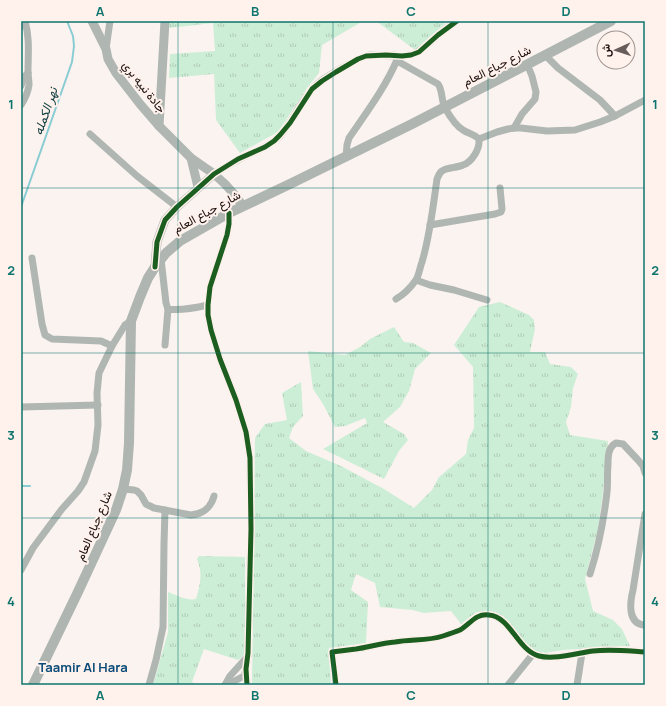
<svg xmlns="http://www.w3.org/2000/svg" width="666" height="706" font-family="Manrope,Vazirmatn,sans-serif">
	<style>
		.grass { fill: url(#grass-tufts) }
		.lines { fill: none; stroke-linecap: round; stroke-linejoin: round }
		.stream { stroke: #89ccd3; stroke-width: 2 }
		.minor { stroke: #b0b7b2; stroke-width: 7 }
		.tertiary { stroke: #b0b7b2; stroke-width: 9 }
		.secondary { stroke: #afb5b0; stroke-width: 10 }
		.cycleway-casing { stroke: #fff1ec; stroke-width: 8 }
		.cycleway { stroke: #1b5e20; stroke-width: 5 }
		.grid { fill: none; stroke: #0f766e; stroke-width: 1; stroke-opacity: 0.55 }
		.labels { text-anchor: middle; stroke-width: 4; stroke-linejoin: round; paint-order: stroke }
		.street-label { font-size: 12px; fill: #150a07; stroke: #fff1ec }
		.water-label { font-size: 13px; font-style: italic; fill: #0c3c40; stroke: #fff1ec }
		.neighbourhood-label { font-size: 13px; font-weight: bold; fill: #094a79; stroke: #fff1ec }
		.neatline { fill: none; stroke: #0f766e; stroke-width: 1.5 }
		.grid-label { font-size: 13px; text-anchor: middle; font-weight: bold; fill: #0f766e }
	</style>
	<defs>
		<pattern id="grass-tufts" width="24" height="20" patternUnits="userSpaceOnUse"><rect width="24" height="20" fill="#cdeed6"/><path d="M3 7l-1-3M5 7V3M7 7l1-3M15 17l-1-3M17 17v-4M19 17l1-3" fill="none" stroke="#afcbb6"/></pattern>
	</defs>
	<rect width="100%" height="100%" fill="#fbf3f0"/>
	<g class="grass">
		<polygon points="169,21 363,21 322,45 319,73 307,88 278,132 240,153 216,120 214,74 169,78 170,54 215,51 213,23 169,28"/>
		<polygon points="376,21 442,21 445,24 415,50"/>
		<polygon points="500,302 529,315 534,320 535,329 530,352 545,352 550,364 571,367 578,374 573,388 571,407 566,422 570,435 608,441 603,492 598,529 585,579 593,611 613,620 622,629 630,646 563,650 545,653 536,651 521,639 503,616 483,611 475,613 461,624 451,611 424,613 412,610 380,607 375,583 356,574 351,590 368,602 366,643 329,648 331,685 252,685 255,438 265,424 287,420 282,393 301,382 303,416 293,427 289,438 306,451 341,466 384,489 414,508 432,490 439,477 466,454 468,440 474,428 473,367 454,345 479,307"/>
		<polygon points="394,327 404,342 413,343 431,353 415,369 409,391 400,407 383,422 404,434 408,440 399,451 384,479 323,449 367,423 365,418 345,426 335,427 323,404 313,389 308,351 345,355 360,347 370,339"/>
		<path d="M 199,556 L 245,557 L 245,653 L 242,657 L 238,660 L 204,649 L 192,682 L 198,685 L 153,685 L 168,632 L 168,592 C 176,595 187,601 196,599 C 200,586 203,573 197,559 Z"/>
	</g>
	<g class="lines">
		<g class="stream">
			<polyline points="21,207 72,62 74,46 73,36 67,21"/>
			<polyline points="21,486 30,486"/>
		</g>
		<g class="minor">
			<polyline points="106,49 110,21"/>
			<path d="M 394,55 L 399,62 L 438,84 C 443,91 441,100 445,108 C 449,115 456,126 463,130 C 469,134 474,134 479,139 C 480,149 472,162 463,165 C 457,168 447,167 442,171 C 439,173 438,177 437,179 C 433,207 430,235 422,262 C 420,267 419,275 416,280 C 411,287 403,295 396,299"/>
			<polyline points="545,55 558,68 600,100 615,116"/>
			<polyline points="21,86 24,77 28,73"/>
			<path d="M 21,105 C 25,99 28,92 29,85 C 29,80 28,76 28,72 C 28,54 30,39 25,21"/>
			<polyline points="514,128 522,114 535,99 536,92 532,76 527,64"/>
			<polyline points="90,134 137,176 177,207"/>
			<polyline points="479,139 497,132 508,129 514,128 521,128 547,131 575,130 600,122 615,116 645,100"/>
			<path d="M 346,157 L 347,145 L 349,138 C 366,113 385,88 397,60"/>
			<path d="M 214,174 C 222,169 230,164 238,160 C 252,152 268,148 280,136 C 295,118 303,94 322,80 C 333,73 359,56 371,55 C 384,55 401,58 413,54 C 423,50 430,42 437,36 C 444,30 450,25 457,21"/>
			<polyline points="229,213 229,224 227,235 210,287 208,305 208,315 211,330 220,359 236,400 246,432 250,458 251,529 248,653 246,669 247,685"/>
			<polyline points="430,225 495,214 501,212 502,209 500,188"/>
			<polyline points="32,258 42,324 45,335 52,339 101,341 112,346"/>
			<path d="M 161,259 L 166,303 L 168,309 C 181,311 195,308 208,305"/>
			<polyline points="416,280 430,285 454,290 487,300"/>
			<polyline points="165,345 168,309"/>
			<polyline points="21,407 98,405"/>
			<path d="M 123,489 L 134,490 L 137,491 L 141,495 L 146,504 L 154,508 L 191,515 C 202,514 211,508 214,496"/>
			<path d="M 645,514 L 633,590 C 630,602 627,624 645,625"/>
			<polyline points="21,570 33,548 62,509 78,491 84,482 95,451 98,425 97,393 99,373 112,346 125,325 131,321"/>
			<path d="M 590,574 C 598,549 604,518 607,492 C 608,483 607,474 608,465 C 608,457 608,447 616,443 L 623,444 L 638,460 L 643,466 L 645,473"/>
			<polyline points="149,685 156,660 163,627 164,544 165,510"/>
			<polyline points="225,685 230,676 248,656"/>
			<polyline points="227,685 242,677 246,677 245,673"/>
			<path d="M 336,685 L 332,652 C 340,651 348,650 356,649 C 369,647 382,643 395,642 C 411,639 428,641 443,636 C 449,634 455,632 460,630 C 470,624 476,613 489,615 C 511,617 517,650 539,656 C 554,660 578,653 593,651 C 611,649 628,651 645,652"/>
			<polyline points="508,685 533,654"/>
			<polyline points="577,685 582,653"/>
		</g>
		<g class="tertiary">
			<polyline points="92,21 106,49 108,59 116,73 140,104 159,126 191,158 214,174 225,184 234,194 243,206"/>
			<polyline points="21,25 25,21"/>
			<polyline points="159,126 165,21"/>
			<polyline points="191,158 198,187"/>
			<polyline points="155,267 157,242 165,220 177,207 214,174"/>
		</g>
		<polyline class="secondary" points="33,685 77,594 116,510 123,489 127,470 129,443 131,321 140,297 148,278 155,267 166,253 180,241 229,213 292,183 412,124 611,21"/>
		<defs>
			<g id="cycleway">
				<polyline points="229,213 229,224 227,235 210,287 208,305 208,315 211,330 220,359 236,400 246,432 250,458 251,529 248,653 246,669 247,685"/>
				<polyline points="155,267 157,242 165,220 177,207 214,174 238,159 265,147 274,141 280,135 290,123 312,89 322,81 336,72 358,59 366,56 386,55 402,56 411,55 419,52 438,35 457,21"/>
				<path d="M 336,685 L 332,652 C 340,651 348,650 356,649 C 369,647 382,643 395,642 C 411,639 428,641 443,636 C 449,634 455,632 460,630 C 470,624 476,613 489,615 C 511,617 517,650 539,656 C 554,660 578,653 593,651 C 611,649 628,651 645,652"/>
			</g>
		</defs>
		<use href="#cycleway" class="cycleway-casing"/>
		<use href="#cycleway" class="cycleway"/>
	</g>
	<path class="grid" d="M 178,21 L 178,685M 333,21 L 333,685M 488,21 L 488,685M 21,188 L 645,188M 21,353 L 645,353M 21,518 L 645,518"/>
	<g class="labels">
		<g class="street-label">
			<text transform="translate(497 66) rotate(-27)" y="4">شارع جباع العام</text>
			<text transform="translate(144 87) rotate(52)" y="4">جادة نبيه بري</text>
			<text transform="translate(207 212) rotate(-29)" y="4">شارع جباع العام</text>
			<text transform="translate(94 526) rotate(-67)" y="4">شارع جباع العام</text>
		</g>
		<g class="water-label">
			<text transform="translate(45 111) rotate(-71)" y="5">نهر الكمله</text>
		</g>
		<g class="neighbourhood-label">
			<text x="83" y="672">Taamir Al Hara</text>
		</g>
	</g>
	<rect width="666" height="706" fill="none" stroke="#fff1ec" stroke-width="44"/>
	<g transform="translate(616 50) rotate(267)"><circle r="19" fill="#fff1ec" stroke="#a19590"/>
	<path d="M0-3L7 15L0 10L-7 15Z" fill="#665c59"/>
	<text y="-6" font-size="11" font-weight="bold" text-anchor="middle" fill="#150a07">ش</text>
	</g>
	<rect x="22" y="22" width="622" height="662" class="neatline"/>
	<g class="grid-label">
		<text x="100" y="16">A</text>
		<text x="255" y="16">B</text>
		<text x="411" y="16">C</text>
		<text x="566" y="16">D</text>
		<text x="11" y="109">1</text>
		<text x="655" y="109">1</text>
		<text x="11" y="275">2</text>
		<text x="655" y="275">2</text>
		<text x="11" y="440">3</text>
		<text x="655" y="440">3</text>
		<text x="11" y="606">4</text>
		<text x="655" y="606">4</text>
		<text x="100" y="700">A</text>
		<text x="255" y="700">B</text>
		<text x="411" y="700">C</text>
		<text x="566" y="700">D</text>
	</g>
</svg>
